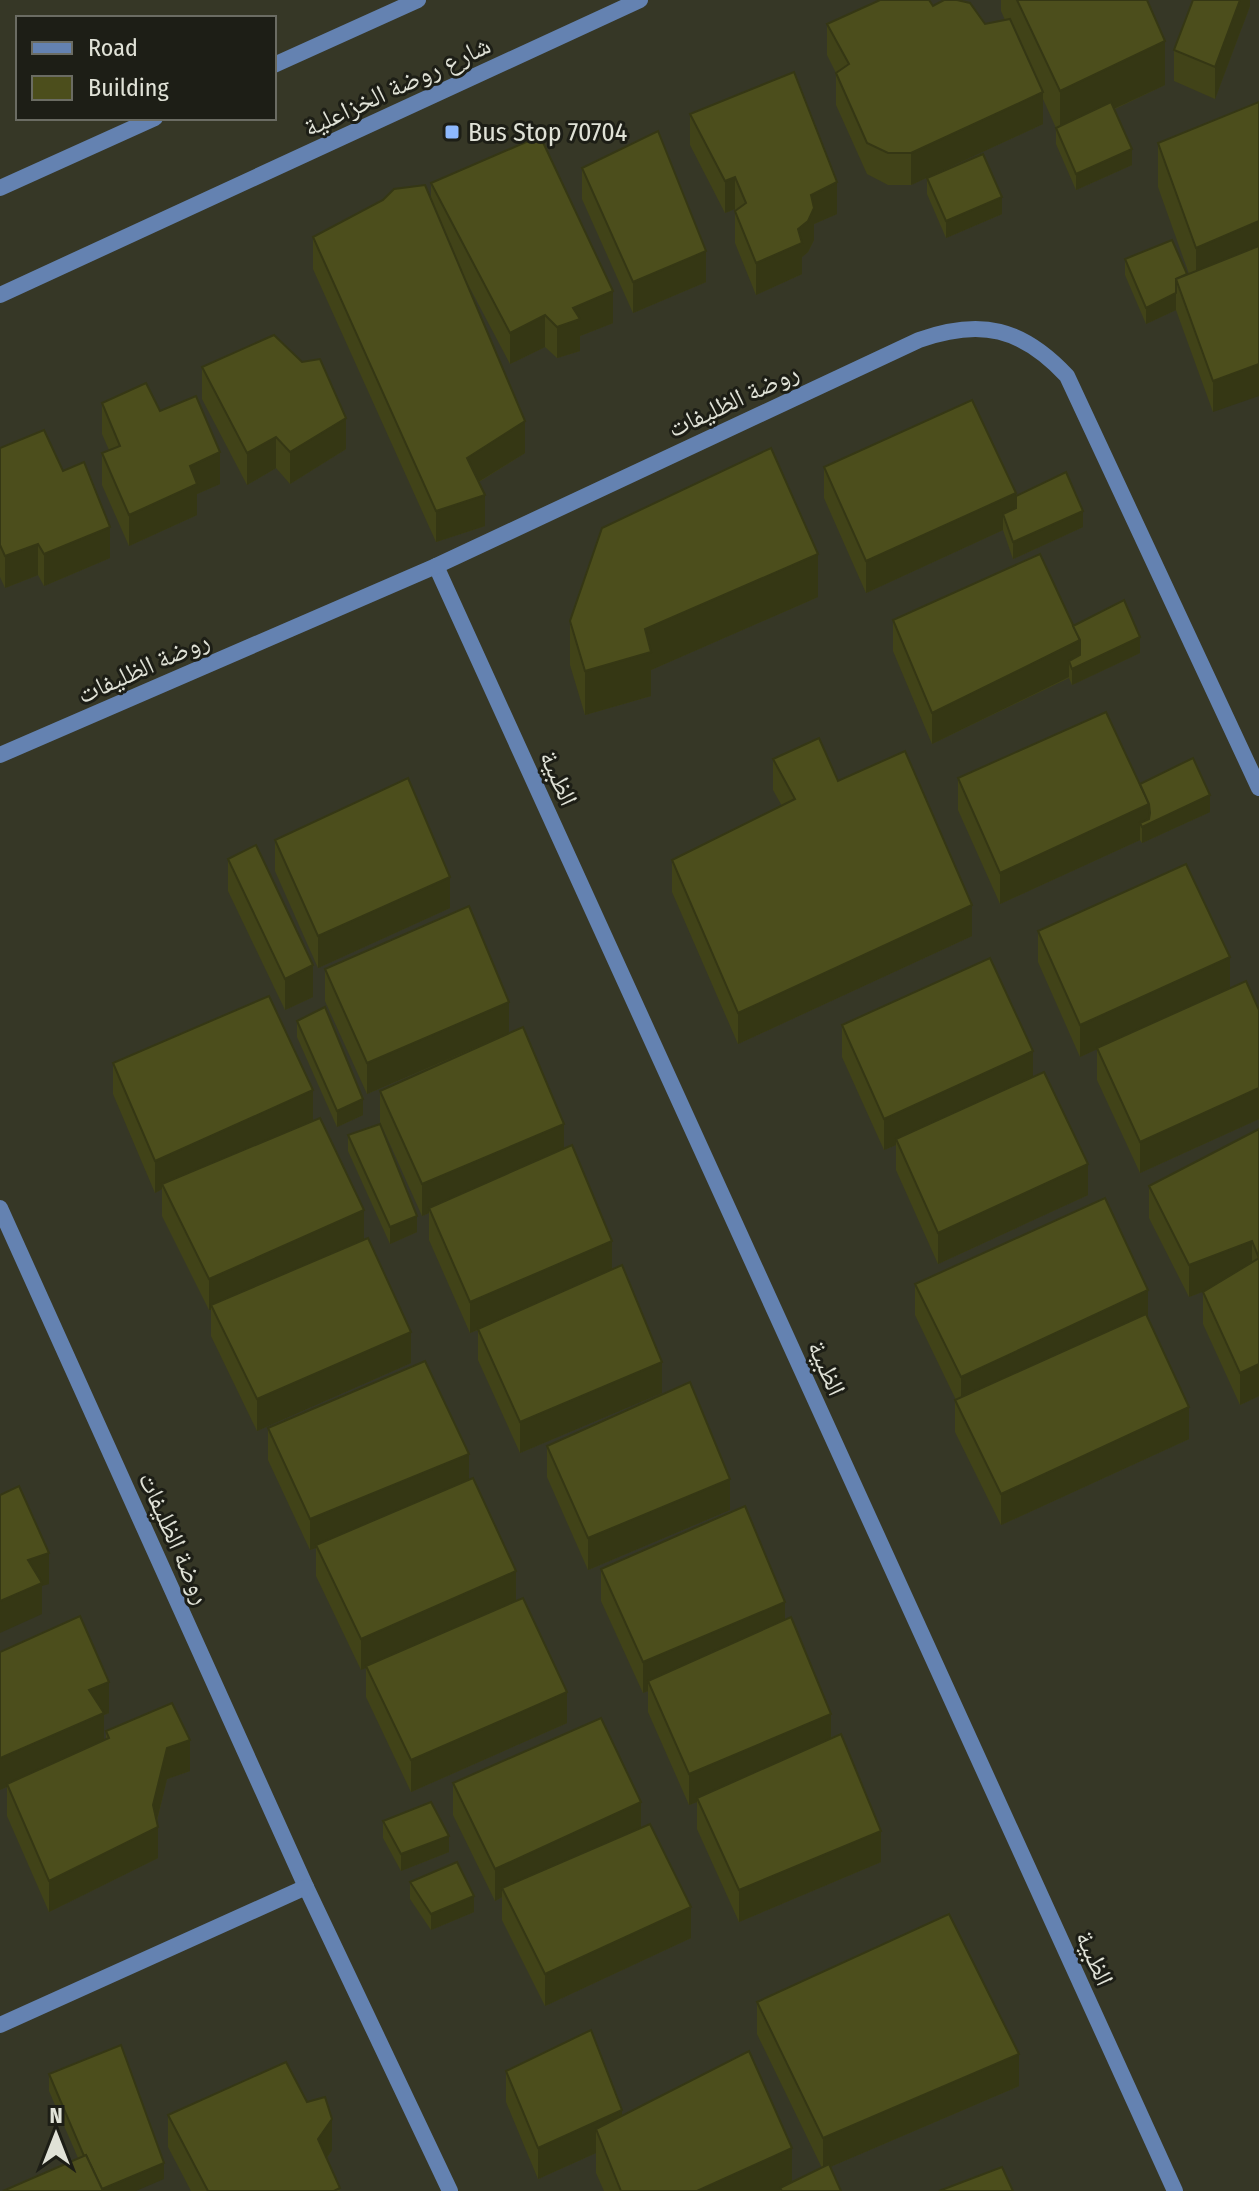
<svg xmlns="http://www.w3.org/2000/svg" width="1259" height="2191" font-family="'Fira Sans Condensed','Noto Naskh Arabic',sans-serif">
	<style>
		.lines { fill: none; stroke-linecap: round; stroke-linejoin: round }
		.street { stroke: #6482b1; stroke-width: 16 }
		.wall { fill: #414318 }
		.shaded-wall { fill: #353714 }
		.building { fill: #4c4e1c; stroke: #353714; stroke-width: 2 }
		.poi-dot { fill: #8eb9fd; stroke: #1d1e16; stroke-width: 3 }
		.labels { text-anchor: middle; stroke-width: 6; stroke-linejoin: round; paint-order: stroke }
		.street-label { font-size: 26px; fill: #e0e2d7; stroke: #1d1e16 }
		.poi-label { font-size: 26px; fill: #e0e2d7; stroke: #1d1e16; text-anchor: start }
	</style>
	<rect width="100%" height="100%" fill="#363726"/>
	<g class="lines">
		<g class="street">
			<polyline points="274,65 418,0"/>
			<polyline points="0,188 155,118"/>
			<polyline points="0,295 640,0"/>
			<polyline points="436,566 1175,2191"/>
			<path d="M 0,755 L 436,566 L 919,340 C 981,318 1022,328 1067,376 L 1259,788"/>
			<polyline points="0,1208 306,1887 450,2191"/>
			<polyline points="0,2025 306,1887"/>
		</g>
	</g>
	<g class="wall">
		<polygon points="1001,0 1147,0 1165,85 1115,109 1132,165 1076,190 1056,144 1056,128 1043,99 1043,124 911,185 888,185 867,174 836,105 836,73 827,55 827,24 933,6 985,24 1005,20 1001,11"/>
		<polygon points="1250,0 1250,6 1215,99 1174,81 1174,50"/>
		<polygon points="1259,102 1213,412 1176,310 1146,324 1125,275 1125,259 1187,274 1189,274 1158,187 1158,143"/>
		<polygon points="690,114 837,214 814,224 814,240 808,252 802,257 802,274 756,295 735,243 735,209 725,213 690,145"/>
		<polygon points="582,168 706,282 633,313 582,199"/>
		<polygon points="927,178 1002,214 946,238 927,194"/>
		<polygon points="431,183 613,323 580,336 580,351 557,358 545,347 510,364 463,275 525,453 479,482 485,526 436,542 313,269 313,237 431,200"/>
		<polygon points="202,367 346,449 290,484 276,468 247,485 202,399"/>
		<polygon points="102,403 160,411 220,484 197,494 197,515 129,546 102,485 102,453 109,450 102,434"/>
		<polygon points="0,448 63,471 110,558 44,586 38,575 5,588 0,577"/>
		<polygon points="824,467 1016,496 1083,527 1013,559 1003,530 866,593 824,498"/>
		<polygon points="818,597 651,670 651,696 585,715 570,665 570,621"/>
		<polygon points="893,620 1073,626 1140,653 1072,685 1069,678 932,744 893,651"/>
		<polygon points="773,759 838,781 972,936 738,1044 672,892 672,860 782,806 773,790"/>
		<polygon points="958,778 1140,784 1210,812 1142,843 1140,840 1000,904 958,810"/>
		<polygon points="275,840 450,908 318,968 275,871"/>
		<polygon points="228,859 313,997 285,1010 228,891"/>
		<polygon points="1038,931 1230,988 1259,1010 1259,1119 1140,1173 1097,1080 1097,1049 1080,1057 1038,962"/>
		<polygon points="325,969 509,1033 564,1148 662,1393 520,1453 478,1360 478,1330 470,1333 429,1240 429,1213 422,1216 380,1122 380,1091 502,1037 367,1094 325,1001"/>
		<polygon points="297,1021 363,1115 337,1127 297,1037"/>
		<polygon points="842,1025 1033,1076 1088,1195 938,1264 896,1170 896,1145 884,1150 842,1057"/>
		<polygon points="113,1063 313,1121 364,1240 411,1363 257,1431 211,1336 211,1310 209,1310 162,1216 162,1189 155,1193 113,1094"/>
		<polygon points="1259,1129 1259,1396 1240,1405 1203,1324 1203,1292 1207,1290 1189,1297 1149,1218 1149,1186"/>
		<polygon points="348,1135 417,1232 390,1244 348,1151"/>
		<polygon points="915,1284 1148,1319 1189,1439 1001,1525 955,1432 955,1400 956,1400 915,1315"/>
		<polygon points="268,1428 469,1479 516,1601 567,1723 411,1792 366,1697 366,1668 361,1670 316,1576 316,1548 310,1550 268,1460"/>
		<polygon points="547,1446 730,1510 588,1570 547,1477"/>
		<polygon points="601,1569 785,1620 881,1862 739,1922 697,1829 697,1802 689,1805 648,1712 648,1691 643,1693 601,1601"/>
		<polygon points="0,1652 109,1713 104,1715 104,1740 106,1739 106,1731 190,1771 167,1779 157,1821 158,1858 49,1912 7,1816 7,1787 0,1790"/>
		<polygon points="453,1783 641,1828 691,1938 545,2006 502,1920 502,1897 495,1901 453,1815"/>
		<polygon points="383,1821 449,1852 401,1871 383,1838"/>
		<polygon points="410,1882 474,1912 431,1930 410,1899"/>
		<polygon points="757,2002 1019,2086 830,2167 841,2191 604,2191 596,2173 596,2153 538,2179 506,2102 506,2071 792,2182 822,2168 757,2034"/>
		<polygon points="49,2074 164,2179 78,2158 49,2091"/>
		<polygon points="307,2102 332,2150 327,2158 340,2191 191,2191 168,2147 168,2115"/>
	</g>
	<g class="shaded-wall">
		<polygon points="1240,0 1250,0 1250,6 1215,99 1215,67"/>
		<polygon points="1165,41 1165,85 1060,134 1060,91"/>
		<polygon points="1043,92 1043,124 911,185 911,153"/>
		<polygon points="1132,149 1132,165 1076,190 1076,174"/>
		<polygon points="735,177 735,209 725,213 725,181"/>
		<polygon points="837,182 837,214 814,224 814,240 808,252 802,257 802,274 756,295 756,263 798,229 811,195"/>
		<polygon points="1002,197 1002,214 946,238 946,221"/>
		<polygon points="1259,221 1259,265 1196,292 1196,248"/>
		<polygon points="706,251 706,282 633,313 633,282"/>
		<polygon points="613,291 613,323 580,336 580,351 557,358 557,327 573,308"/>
		<polygon points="1176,293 1176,310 1146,324 1146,308"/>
		<polygon points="545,315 545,347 510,364 510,333"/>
		<polygon points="1259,364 1259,396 1213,412 1213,381"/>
		<polygon points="346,418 346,449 290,484 290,452"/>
		<polygon points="525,421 525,453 467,489 467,458"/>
		<polygon points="276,437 276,468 247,485 247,453"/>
		<polygon points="220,452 220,484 197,494 197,515 129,546 129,515 190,466"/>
		<polygon points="1016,493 1016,524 1003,514 1003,530 866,593 866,561"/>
		<polygon points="485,495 485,526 436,542 436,511"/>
		<polygon points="1083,511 1083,527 1013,559 1013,542"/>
		<polygon points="110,527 110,558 44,586 44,554"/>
		<polygon points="38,544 38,575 5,588 5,556"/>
		<polygon points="818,554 818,597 651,670 651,696 585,715 585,671 645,629"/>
		<polygon points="1140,637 1140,653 1072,685 1072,669 1069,661 1069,677 932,744 932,713 1080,640"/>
		<polygon points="1210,795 1210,812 1142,843 1142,827 1140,823 1140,840 1000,904 1000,873 1149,804 1149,824"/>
		<polygon points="450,877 450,908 318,968 318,936"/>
		<polygon points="972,905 972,936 738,1044 738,1013"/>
		<polygon points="1230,957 1230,988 1080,1057 1080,1025"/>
		<polygon points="313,965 313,997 285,1010 285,979"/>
		<polygon points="509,1002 509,1033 367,1094 367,1063"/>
		<polygon points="1033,1051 1033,1083 896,1139 896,1145 884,1150 884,1119"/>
		<polygon points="1259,1088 1259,1119 1140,1173 1140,1142"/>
		<polygon points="313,1090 313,1121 162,1184 162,1189 155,1193 155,1161"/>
		<polygon points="363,1099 363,1115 337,1127 337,1111"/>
		<polygon points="564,1124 564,1155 429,1208 429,1213 422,1216 422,1184"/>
		<polygon points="1088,1164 1088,1195 938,1264 938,1233"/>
		<polygon points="364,1210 364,1242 211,1305 211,1310 209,1310 209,1279"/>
		<polygon points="417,1216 417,1232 390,1244 390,1227"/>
		<polygon points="612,1241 612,1273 470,1333 470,1302"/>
		<polygon points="1252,1241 1252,1273 1189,1297 1189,1265"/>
		<polygon points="1148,1290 1148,1322 961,1409 961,1377"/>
		<polygon points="411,1332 411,1363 257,1431 257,1399"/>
		<polygon points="662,1362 662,1393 520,1453 520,1422"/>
		<polygon points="1259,1364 1259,1396 1240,1405 1240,1373"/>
		<polygon points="1189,1407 1189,1439 1001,1525 1001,1494"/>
		<polygon points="469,1454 469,1486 316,1545 316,1548 310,1550 310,1519"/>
		<polygon points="730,1479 730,1510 588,1570 588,1538"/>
		<polygon points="49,1553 49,1584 42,1586 42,1614 0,1633 0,1601 28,1560"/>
		<polygon points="516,1571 516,1603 366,1666 366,1668 361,1670 361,1639"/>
		<polygon points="785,1602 785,1633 648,1681 648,1691 643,1693 643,1662"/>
		<polygon points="109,1682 109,1713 104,1715 104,1744 0,1790 0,1758 89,1690"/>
		<polygon points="567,1692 567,1723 411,1792 411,1760"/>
		<polygon points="831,1714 831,1745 697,1798 697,1802 689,1805 689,1774"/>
		<polygon points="190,1740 190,1771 167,1779 155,1828 158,1827 158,1858 49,1912 49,1881 153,1805 167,1748"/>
		<polygon points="641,1802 641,1833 502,1888 502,1897 495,1901 495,1869"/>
		<polygon points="881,1831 881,1862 739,1922 739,1890"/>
		<polygon points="449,1836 449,1852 401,1871 401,1854"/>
		<polygon points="474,1896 474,1912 431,1930 431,1914"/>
		<polygon points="691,1907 691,1938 545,2006 545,1974"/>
		<polygon points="1019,2054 1019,2086 823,2170 823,2138"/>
		<polygon points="622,2110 622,2142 596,2129 596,2153 538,2179 538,2148"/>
		<polygon points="332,2119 332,2150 318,2171 318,2139"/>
		<polygon points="792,2148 792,2191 780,2188 780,2191 697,2191"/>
		<polygon points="164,2163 164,2179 136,2191 98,2191"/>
	</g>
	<g class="building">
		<polygon points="880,0 929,0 933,6 944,0 957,0 970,3 985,24 1010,19 1043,92 911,153 888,153 867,143 836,73 849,64 827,24"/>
		<polygon points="1017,0 1147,0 1165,41 1060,91"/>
		<polygon points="1193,0 1240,0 1215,67 1174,50"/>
		<polygon points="794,72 837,182 811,195 814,208 808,221 798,229 802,243 756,263 735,211 746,203 735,177 725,181 690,114"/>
		<polygon points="1111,102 1132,149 1076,174 1056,128"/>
		<polygon points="1259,102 1259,221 1196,248 1158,143"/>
		<polygon points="658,131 706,251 633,282 582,168"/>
		<polygon points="540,136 613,291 573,308 580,319 557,327 545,315 510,333 431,183"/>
		<polygon points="983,154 1002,197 946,221 927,178"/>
		<polygon points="425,185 525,421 467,458 485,495 436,511 313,237 383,200 394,189"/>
		<polygon points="1172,240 1187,274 1176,279 1176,293 1146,308 1125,259"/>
		<polygon points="1259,246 1259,364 1213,381 1176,279"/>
		<polygon points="274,335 302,362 320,359 346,418 290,452 276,437 247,453 202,367"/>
		<polygon points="146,383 160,411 196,396 220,452 190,466 197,484 129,515 102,453 120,446 102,403"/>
		<polygon points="972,400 1016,493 866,561 824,467"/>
		<polygon points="44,430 63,471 84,462 110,527 44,554 38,544 5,556 0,545 0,448"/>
		<polygon points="771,448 818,554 645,629 651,652 585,671 570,621 602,528"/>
		<polygon points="1066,472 1083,511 1013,542 1003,514 1016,508 1016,496"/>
		<polygon points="1040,554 1080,640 932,713 893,620"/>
		<polygon points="1124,600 1140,637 1072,669 1069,661 1080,655 1080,640 1073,626"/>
		<polygon points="1106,712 1149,804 1000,873 958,778"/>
		<polygon points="819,738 838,781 905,751 972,905 738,1013 672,860 795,799 773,759"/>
		<polygon points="1193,758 1210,795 1142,827 1140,823 1149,819 1150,813 1149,804 1140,784"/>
		<polygon points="408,778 450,877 318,936 275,840"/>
		<polygon points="256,845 313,965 285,979 228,859"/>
		<polygon points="1186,864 1230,957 1080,1025 1038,931"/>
		<polygon points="469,906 509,1002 367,1063 325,969"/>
		<polygon points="990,958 1033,1051 884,1119 842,1025"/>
		<polygon points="1246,981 1259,1010 1259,1088 1140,1142 1097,1048"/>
		<polygon points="269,996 313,1090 155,1161 113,1063"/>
		<polygon points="325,1007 363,1099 337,1111 297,1021"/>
		<polygon points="523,1027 564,1124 422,1184 380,1091"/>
		<polygon points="1044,1072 1088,1164 938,1233 896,1139"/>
		<polygon points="320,1118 364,1210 209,1279 162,1184"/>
		<polygon points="380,1124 417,1216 390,1227 348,1135"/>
		<polygon points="1259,1129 1259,1364 1240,1373 1203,1292 1259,1258 1252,1241 1189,1265 1149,1186"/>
		<polygon points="572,1145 612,1241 470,1302 429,1208"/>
		<polygon points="1105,1198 1148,1290 961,1377 915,1284"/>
		<polygon points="368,1238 411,1332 257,1399 211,1305"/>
		<polygon points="622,1265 662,1362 520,1422 478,1329"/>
		<polygon points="1146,1314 1189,1407 1001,1494 955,1400"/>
		<polygon points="425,1361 469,1454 310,1519 268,1428"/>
		<polygon points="690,1382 730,1479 588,1538 547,1446"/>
		<polygon points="473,1478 516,1571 361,1639 316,1545"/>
		<polygon points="19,1486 49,1553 28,1560 42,1583 0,1601 0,1495"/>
		<polygon points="745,1506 785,1602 643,1662 601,1569"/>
		<polygon points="523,1598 567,1692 411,1760 366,1666"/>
		<polygon points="80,1616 109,1682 89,1690 104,1713 0,1758 0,1652"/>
		<polygon points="791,1617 831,1714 689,1774 648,1681"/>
		<polygon points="172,1703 190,1740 167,1748 153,1805 158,1827 49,1881 7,1784 109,1738 106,1731"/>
		<polygon points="601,1718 641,1802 495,1869 453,1783"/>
		<polygon points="841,1734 881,1831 739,1890 697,1798"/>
		<polygon points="431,1802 449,1836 401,1854 383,1821"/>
		<polygon points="650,1824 691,1907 545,1974 502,1888"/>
		<polygon points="457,1862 474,1896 431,1914 410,1882"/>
		<polygon points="949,1914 1019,2054 823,2138 757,2002"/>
		<polygon points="591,2030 622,2110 538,2148 506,2071"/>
		<polygon points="121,2045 164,2163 102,2189 86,2155 84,2156 49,2074"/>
		<polygon points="749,2051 792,2148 697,2191 621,2191 596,2129"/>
		<polygon points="286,2062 307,2102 325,2097 332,2119 318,2139 340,2188 334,2191 208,2191 168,2115"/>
		<polygon points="86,2155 103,2191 3,2191"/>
		<polygon points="829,2164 841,2191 782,2191 780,2188"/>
		<polygon points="1002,2167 1013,2191 939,2191"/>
	</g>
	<rect class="poi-dot" x="444" y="124" width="16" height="16" rx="4"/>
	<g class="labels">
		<g class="street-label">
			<text transform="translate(397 86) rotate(-25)" y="9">شارع روضة الخزاعلية</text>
			<text transform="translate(733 400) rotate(-25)" y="9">روضة الظليفات</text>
			<text transform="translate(143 667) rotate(-24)" y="9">روضة الظليفات</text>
			<text transform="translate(559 778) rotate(66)" y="9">الظبية</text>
			<text transform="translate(827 1368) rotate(66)" y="9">الظبية</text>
			<text transform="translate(175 1538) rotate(66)" y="9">روضة الظليفات</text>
			<text transform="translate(1095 1958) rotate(66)" y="9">الظبية</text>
		</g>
		<g class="poi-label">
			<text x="468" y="141">Bus Stop 70704</text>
		</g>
	</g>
	<rect x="16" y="16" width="260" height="104" fill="#1d1e16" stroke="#6b6c63" stroke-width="2"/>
	<rect x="32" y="42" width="40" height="12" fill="#6482b1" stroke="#6b6c63" stroke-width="2"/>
	<text x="88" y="56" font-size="24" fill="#e0e2d7">Road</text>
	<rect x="32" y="76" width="40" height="24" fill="#4c4e1c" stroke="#6b6c63" stroke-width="2"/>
	<text x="88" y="96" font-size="24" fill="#e0e2d7">Building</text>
	<g transform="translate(56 2135)" stroke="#1d1e16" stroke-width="6" paint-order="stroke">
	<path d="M0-6L14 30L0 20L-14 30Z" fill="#e0e2d7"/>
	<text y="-12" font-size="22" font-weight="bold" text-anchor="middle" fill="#e0e2d7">N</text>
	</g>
</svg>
